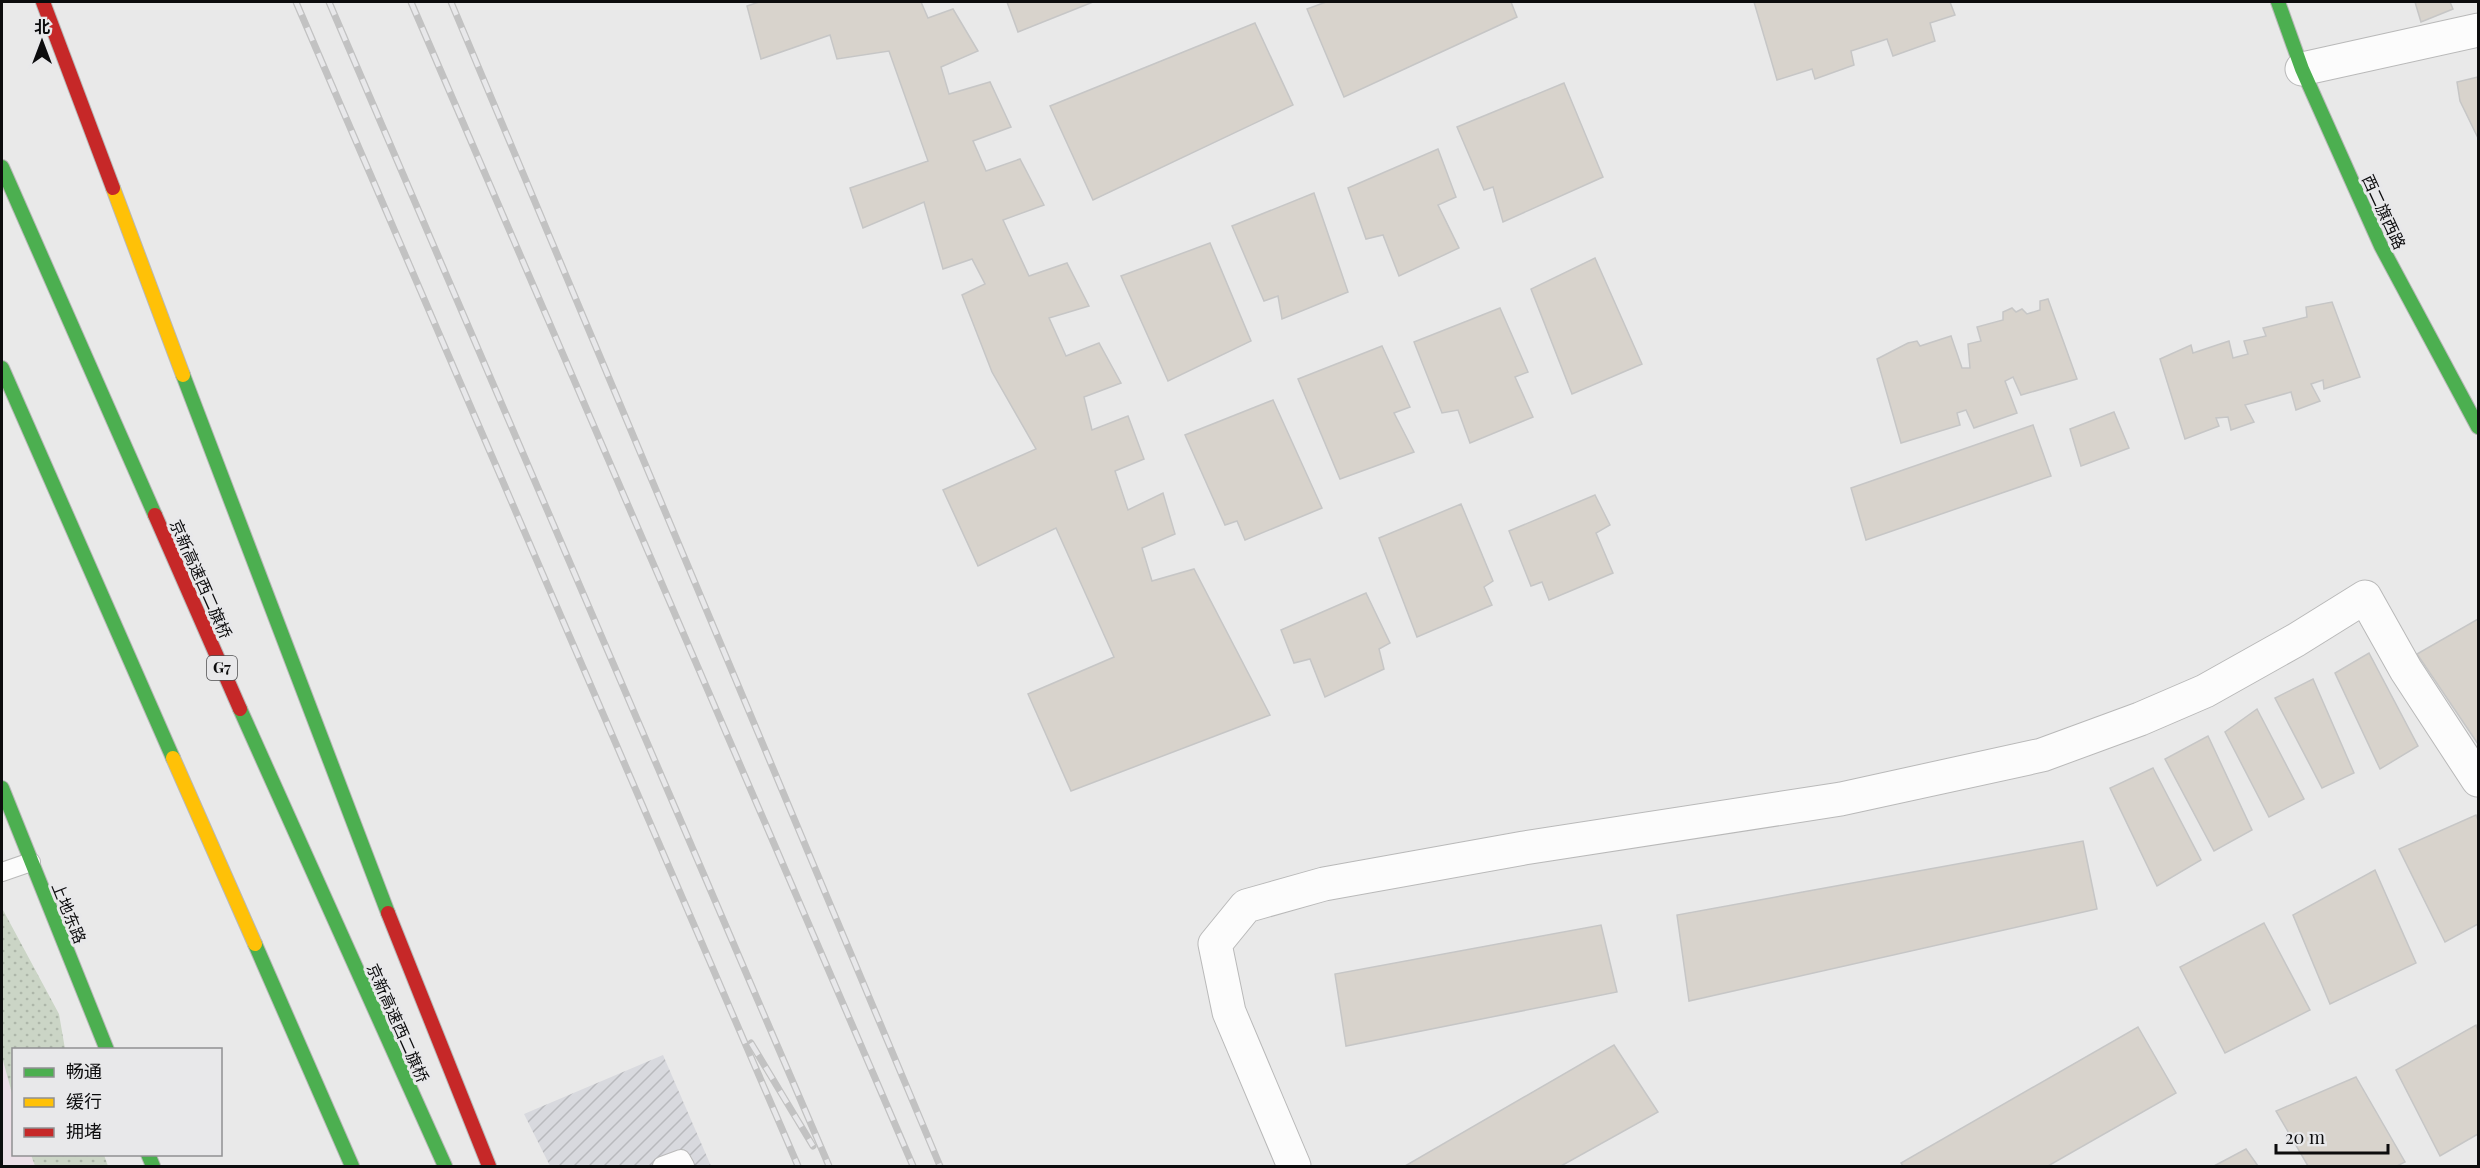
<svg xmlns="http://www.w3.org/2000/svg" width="2480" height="1168" font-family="'Playfair Display','Noto Sans SC',serif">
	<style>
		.commercial { fill: #ebdfe7 }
		.industrial { fill: url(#industrial-furrows) }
		.park { fill: url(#park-dots) }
		.building { fill: #d8d3cc; stroke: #c6c6c6; stroke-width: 1.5 }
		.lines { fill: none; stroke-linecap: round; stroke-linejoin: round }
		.lane-casing { stroke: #b9b9b9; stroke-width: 20 }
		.street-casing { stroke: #b9b9b9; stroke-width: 35 }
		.fast-casing { stroke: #b9b9b9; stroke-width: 16 }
		.slow-casing { stroke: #b9b9b9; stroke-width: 16 }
		.jam-casing { stroke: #b9b9b9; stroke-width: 16 }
		.lane { stroke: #fcfcfc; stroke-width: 18 }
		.street { stroke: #fcfcfc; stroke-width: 33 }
		.fast { stroke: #4caf50; stroke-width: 14 }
		.slow { stroke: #ffc107; stroke-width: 14 }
		.jam { stroke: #c62828; stroke-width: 14 }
		.rail-casing { stroke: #c2c2c2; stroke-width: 7 }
		.rail { stroke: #e8e8ea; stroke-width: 4.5; stroke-dasharray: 14; stroke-linecap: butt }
		.labels { text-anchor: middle; stroke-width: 6; stroke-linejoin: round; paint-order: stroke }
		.shield { fill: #e8e8ea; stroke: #4e4e4f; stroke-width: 1.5 }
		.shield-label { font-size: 15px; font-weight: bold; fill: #0c0c0d }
		.street-label { font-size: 16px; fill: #0c0c0d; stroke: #e8e8ea }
	</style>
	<defs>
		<pattern id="industrial-furrows" width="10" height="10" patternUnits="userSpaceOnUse" patternTransform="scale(1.5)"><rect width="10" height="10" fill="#d8d9de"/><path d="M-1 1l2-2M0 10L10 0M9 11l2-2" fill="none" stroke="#b8b9bd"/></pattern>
		<pattern id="park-dots" width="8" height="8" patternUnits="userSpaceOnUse" patternTransform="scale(1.5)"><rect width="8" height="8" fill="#cbd5c6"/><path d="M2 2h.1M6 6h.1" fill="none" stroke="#adb6a9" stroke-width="1.8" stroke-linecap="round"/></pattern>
	</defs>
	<rect width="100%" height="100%" fill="#e9e9e9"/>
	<polygon class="commercial" points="2,1057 13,1097 14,1154 31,1155 35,1166 2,1166"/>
	<polygon class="industrial" points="663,1055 711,1166 550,1166 524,1114"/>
	<g class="park">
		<polygon points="3,910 59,1014 65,1049 14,1050 13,1097 2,1057 2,911"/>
		<polygon points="31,1155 104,1155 108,1166 35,1166"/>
	</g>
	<g class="building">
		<polygon points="759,2 921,2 928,18 953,9 978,51 941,67 949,94 990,82 1011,127 973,141 986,171 1020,159 1044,205 1003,220 1029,276 1067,263 1089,306 1049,318 1066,356 1099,343 1121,383 1084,397 1092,430 1128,416 1144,459 1115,471 1128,510 1163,493 1175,534 1142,548 1152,581 1194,569 1270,715 1071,791 1028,694 1114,657 1056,528 978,566 943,490 1036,449 992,372 962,295 985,284 972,259 943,269 924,202 863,228 850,188 928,161 889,51 837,59 830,35 761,59 747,6"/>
		<polygon points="1007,2 1093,2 1018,32"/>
		<polygon points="1326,2 1511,2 1517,17 1344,97 1307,9"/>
		<polygon points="1754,2 1950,2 1955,15 1930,23 1935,41 1893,56 1887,39 1851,51 1854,65 1815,79 1812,69 1777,80"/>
		<polygon points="2415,2 2450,2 2453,9 2421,22"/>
		<polygon points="1255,23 1293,105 1093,200 1050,106"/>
		<polygon points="2478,77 2478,138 2460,101 2457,82"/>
		<polygon points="1564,83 1603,177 1503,222 1493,187 1484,190 1457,127"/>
		<polygon points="1438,149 1456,197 1438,205 1459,248 1399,276 1383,235 1366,239 1348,188"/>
		<polygon points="1314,193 1348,292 1282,319 1278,296 1264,301 1232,226"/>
		<polygon points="1210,243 1251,341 1168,381 1121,276"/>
		<polygon points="1595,258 1642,364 1572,394 1531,289"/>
		<polygon points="2048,299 2077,379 2021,395 2013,377 2005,381 2017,413 1974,428 1966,410 1957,413 1960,425 1901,443 1877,359 1908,343 1917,341 1920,346 1951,336 1962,368 1970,368 1968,344 1981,341 1977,327 2003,320 2003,312 2012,308 2016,312 2022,309 2027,314 2040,310 2040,301"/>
		<polygon points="2332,302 2360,377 2324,389 2323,380 2311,384 2320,401 2296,410 2291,392 2245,405 2254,422 2231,430 2228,417 2216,418 2219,426 2185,439 2160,359 2191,345 2193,353 2229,341 2233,358 2248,354 2244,341 2266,336 2263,328 2307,317 2306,307"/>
		<polygon points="1500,308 1528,372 1515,377 1533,417 1470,443 1458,410 1442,413 1414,342"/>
		<polygon points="1382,346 1410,407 1394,413 1414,452 1340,479 1298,379"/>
		<polygon points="1273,400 1322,508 1245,540 1237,521 1225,525 1185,435"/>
		<polygon points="2114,412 2129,448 2081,466 2070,429"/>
		<polygon points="2033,425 2051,476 1866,540 1851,488"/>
		<polygon points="1595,495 1610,525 1596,533 1613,573 1549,600 1542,582 1531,586 1509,531"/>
		<polygon points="1461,504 1493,581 1484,587 1492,605 1417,637 1379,538"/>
		<polygon points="1366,593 1390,643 1379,649 1384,669 1325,697 1310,659 1294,663 1281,630"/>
		<polygon points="2478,619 2478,744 2417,654"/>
		<polygon points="2369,653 2418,746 2380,769 2335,673"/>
		<polygon points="2313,679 2354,773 2322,788 2275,698"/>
		<polygon points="2257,709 2304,799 2269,817 2225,732"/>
		<polygon points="2208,736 2252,830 2214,851 2165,759"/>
		<polygon points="2153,768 2201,860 2157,886 2110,788"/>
		<polygon points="2476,815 2478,820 2478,924 2445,942 2399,849"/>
		<polygon points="2083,841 2097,909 1689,1001 1677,915"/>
		<polygon points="2375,870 2416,963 2330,1004 2293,915"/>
		<polygon points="2264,923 2310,1010 2225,1053 2180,967"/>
		<polygon points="1601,925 1617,992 1346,1046 1335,974"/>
		<polygon points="2476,1025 2478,1031 2478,1134 2440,1156 2396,1070"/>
		<polygon points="2138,1027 2176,1093 2048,1166 1903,1166 1901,1163"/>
		<polygon points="1614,1045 1658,1112 1561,1166 1405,1166"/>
		<polygon points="2356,1077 2405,1162 2397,1166 2308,1166 2276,1111"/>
		<polygon points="2246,1149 2258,1166 2214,1166"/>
	</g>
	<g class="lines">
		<defs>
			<g id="lane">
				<polyline points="2,872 31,862"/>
				<polyline points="662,1166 681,1159 685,1166"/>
			</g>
			<g id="street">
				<polyline points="2302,69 2478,30"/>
				<polyline points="1294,1166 1229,1012 1215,944 1246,906 1324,884 1524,848 1841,799 2042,755 2140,719 2205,691 2296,640 2365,597 2406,670 2478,780"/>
			</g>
			<g id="fast">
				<polyline points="2278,2 2302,69 2381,246 2478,427"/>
				<polyline points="2,167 155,515"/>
				<polyline points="2,368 173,758"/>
				<polyline points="183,375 388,913"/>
				<polyline points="240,709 445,1166"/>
				<polyline points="2,788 107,1050"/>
				<polyline points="255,944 352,1166"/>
				<polyline points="148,1154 153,1166"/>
			</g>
			<g id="slow">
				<polyline points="113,188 183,375"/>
				<polyline points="173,758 255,944"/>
			</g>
			<g id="jam">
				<polyline points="43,2 113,188"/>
				<polyline points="155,515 240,709"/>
				<polyline points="388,913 489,1166"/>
			</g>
		</defs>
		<use href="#lane" class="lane-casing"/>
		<use href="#street" class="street-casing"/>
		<use href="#fast" class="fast-casing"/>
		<use href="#slow" class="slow-casing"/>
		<use href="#jam" class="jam-casing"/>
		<use href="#lane" class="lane"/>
		<use href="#street" class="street"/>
		<use href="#fast" class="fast"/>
		<use href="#slow" class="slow"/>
		<use href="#jam" class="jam"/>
		<defs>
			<g id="rail">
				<polyline points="296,2 798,1166"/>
				<polyline points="329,2 829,1166"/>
				<polyline points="411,2 913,1166"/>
				<polyline points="451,2 940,1166"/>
				<polyline points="751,1043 813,1146"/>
			</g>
		</defs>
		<use href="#rail" class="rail-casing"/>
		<use href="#rail" class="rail"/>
	</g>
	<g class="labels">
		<rect class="shield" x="207" y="656" width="30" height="24" rx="4.5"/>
		<g class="shield-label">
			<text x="222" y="673">G7</text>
		</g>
		<g class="street-label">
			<text transform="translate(2384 212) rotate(65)" y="6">西二旗西路</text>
			<text transform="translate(201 579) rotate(66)" y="6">京新高速西二旗桥</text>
			<text transform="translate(69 913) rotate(68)" y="6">上地东路</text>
			<text transform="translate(398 1023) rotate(66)" y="6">京新高速西二旗桥</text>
		</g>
	</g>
	<rect width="2480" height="1168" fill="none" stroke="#0c0c0d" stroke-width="6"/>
	<rect x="12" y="1048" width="210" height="108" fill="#e8e8ea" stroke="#909092" stroke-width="1.5"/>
	<rect x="24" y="1068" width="30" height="9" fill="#4caf50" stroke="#909092" stroke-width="1.5"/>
	<text x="66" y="1078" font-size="18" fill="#0c0c0d">畅通</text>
	<rect x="24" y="1098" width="30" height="9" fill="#ffc107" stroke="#909092" stroke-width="1.5"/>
	<text x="66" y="1108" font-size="18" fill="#0c0c0d">缓行</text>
	<rect x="24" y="1128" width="30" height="9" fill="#c62828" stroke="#909092" stroke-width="1.5"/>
	<text x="66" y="1138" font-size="18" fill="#0c0c0d">拥堵</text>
	<g transform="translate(42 42)" stroke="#e8e8ea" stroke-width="4.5" paint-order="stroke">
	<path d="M0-4.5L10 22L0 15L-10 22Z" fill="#0c0c0d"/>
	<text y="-9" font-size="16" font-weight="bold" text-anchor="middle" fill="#0c0c0d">北</text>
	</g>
	<path d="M2276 1144v9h112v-9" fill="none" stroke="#0c0c0d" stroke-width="3"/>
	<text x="2285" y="1144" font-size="18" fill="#0c0c0d" stroke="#e8e8ea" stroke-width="4.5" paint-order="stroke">20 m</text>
</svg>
